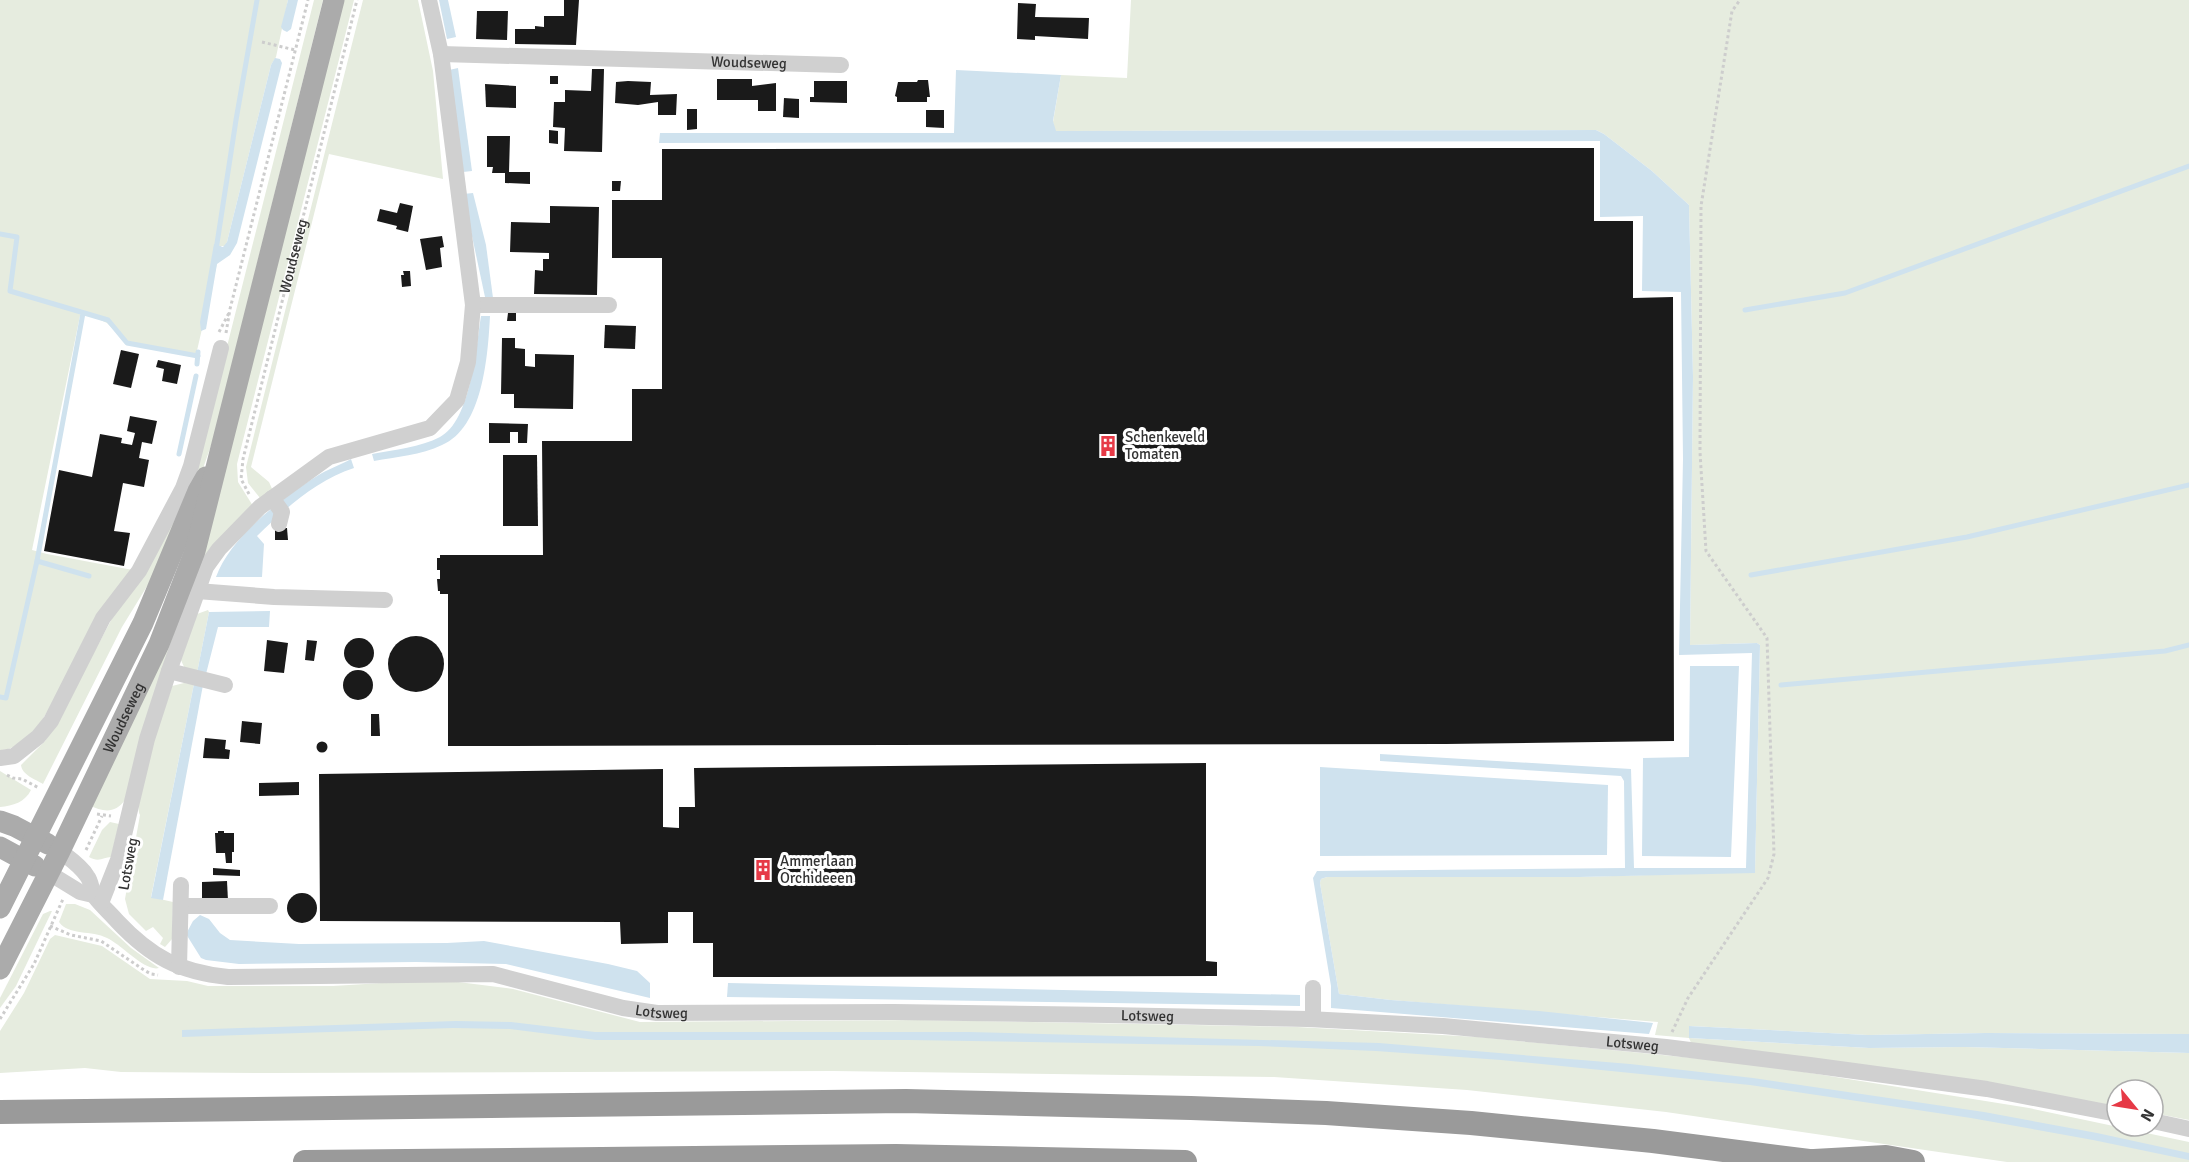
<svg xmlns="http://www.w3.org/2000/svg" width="2189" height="1162" font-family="Signika,sans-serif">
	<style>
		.green { fill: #e6ecdf }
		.water { fill: #cfe2ee }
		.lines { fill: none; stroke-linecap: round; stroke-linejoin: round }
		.stream { stroke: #cfe2ee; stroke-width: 5 }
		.building { fill: #1a1a1a }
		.path { stroke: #cdcdcd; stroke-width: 3; stroke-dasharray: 3 3; stroke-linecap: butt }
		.minor { stroke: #d0d0d0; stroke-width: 16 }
		.major { stroke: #ababab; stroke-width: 21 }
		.highway { stroke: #9a9a9a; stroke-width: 24 }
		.labels { text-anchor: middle; stroke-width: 6; stroke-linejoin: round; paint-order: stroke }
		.street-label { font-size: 15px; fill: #333; stroke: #fff }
		.poi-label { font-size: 15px; fill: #333; stroke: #fff; text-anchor: start }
	</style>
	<rect width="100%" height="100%" fill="#fff"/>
	<g class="green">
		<path d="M 0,0 L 288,0 L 276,57 L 271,65 L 227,242 L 225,246 L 221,246 L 196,355 L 156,350 L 135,346 L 124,340 L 107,323 L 81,311 L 32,550 L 47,554 L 133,570 L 41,722 C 33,734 15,751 0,750 Z"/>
		<path d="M 314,0 L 323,0 L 213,440 L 195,491 L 157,570 L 122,627 L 43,784 C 35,779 22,775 21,765 L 45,741 L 61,714 L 200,454 Z"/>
		<path d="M 344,0 L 354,0 L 237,464 L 238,482 L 253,506 L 216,547 L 125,800 C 115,814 103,812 89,805 L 147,685 Z"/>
		<polygon points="363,0 418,0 433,71 443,179 329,154 251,467 269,482 273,491 260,498 248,483 246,467"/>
		<polygon points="1131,0 2189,0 2189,1034 1986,1033 1868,1035 1690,1026 1689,1038 1869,1048 1964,1047 2189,1053 2189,1120 2153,1113 2153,1090 2117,1090 2117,1107 1692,1045 1689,1038 1655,1035 1658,1022 1391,1000 1339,994 1320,883 1321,879 1327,877 1579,877 1755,872 1760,645 1757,643 1690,645 1693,376 1689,205 1652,171 1604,134 1596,130 1055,131 1053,122 1061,75 1127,78"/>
		<polygon points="208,610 209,612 197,673 185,669 180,658 197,614"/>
		<path d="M 184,683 L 194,684 L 151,897 L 173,902 L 172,939 L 165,947 L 160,944 L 163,938 L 153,927 L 146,931 L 129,914 L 125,899 L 140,815 C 131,799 165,709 172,686 Z"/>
		<path d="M 0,771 L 31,790 C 25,802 13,806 0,807 Z"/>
		<path d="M 110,822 L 119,824 L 111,857 C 104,857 99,863 89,857 L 102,830 Z"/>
		<path d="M 66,904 L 75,904 L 90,910 L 131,948 L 159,968 C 145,972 121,944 107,938 C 92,930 69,936 59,922 Z"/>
		<polygon points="50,911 52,911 16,986 0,1008 0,998 43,914"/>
		<polygon points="55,935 102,946 150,979 187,981 208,986 333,986 414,981 458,982 513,989 640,1022 919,1020 1297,1027 1478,1037 1754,1064 2029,1108 2189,1142 2189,1162 2007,1162 1666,1112 1467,1090 1274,1077 833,1071 268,1073 121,1072 85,1068 0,1073 0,1031 24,993 50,939"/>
	</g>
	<g class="water">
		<polygon points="288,0 298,0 291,29 287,32 283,30 281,27"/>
		<polygon points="439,0 448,0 456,37 447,39"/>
		<polygon points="275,58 280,59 282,63 237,243 230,255 217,264 206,329 201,331 200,322 214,244 223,247 227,242 271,65"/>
		<polygon points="458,68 472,171 463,172 449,70"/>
		<polygon points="956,70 1061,75 1053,121 1056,131 1596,130 1604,134 1652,171 1689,205 1693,376 1690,645 1757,643 1760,645 1755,873 1579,877 1327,877 1321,879 1320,883 1339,994 1391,1000 1539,1011 1653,1023 1649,1034 1331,1008 1331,986 1313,878 1317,871 1625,868 1624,781 1621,776 1380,761 1380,754 1631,769 1634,868 1746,868 1752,653 1679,655 1683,459 1681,292 1642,291 1643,216 1600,217 1600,141 659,143 660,133 954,133"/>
		<polygon points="473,193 486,245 493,298 485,297 463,194"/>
		<path d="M 481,316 L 490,316 C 488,355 483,428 442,445 C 421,455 396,457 374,461 L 372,454 C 394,450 421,447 440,437 C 471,421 476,347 481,316 Z"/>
		<path d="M 351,459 L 354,468 C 315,481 286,508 257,536 L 264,544 L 262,577 L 216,577 C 231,536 281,499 317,476 C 328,469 340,465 351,459 Z"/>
		<polygon points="270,611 269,627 218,627 206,674 197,673 209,612"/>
		<polygon points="1690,666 1739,666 1731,857 1642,856 1643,758 1689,757"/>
		<polygon points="194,684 203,685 163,900 151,898"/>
		<polygon points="1320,767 1608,785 1607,855 1320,856"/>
		<polygon points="200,915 209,919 220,933 230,940 299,944 447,943 484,941 608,964 637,971 650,983 650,998 506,964 416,962 239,964 206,960 201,958 186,934 193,921"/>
		<polygon points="728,983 1300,995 1300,1006 727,997"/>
		<polygon points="456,1021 511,1022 595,1032 969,1032 1379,1043 1630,1064 1753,1078 1984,1112 2097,1133 2189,1153 2189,1160 2093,1140 1971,1118 1750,1085 1501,1060 1376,1051 1258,1046 909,1040 596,1040 510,1029 453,1028 182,1037 182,1030"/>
		<polygon points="1689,1026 1868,1035 1986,1033 2189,1034 2189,1053 1964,1047 1869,1048 1689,1038"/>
	</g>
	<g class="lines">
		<g class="stream">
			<polyline points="0,234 17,237 10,291 108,320 127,343 198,356"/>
			<polyline points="216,250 236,120 257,0"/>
			<polyline points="1745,310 1845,293 2189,166"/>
			<polyline points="197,364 198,352"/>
			<polyline points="179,454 196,376"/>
			<polyline points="37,561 89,576"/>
			<polyline points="1751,575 1967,537 2189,485"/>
			<polyline points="1781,685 2165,651 2189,645"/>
			<polyline points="0,697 6,698 37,561 83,313"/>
		</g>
	</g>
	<g class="building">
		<polygon points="564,0 579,0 576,45 515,44 515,29 535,29 535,26 544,27 544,16 564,16"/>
		<polygon points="1018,3 1036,4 1035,17 1089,18 1088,39 1035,36 1035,40 1017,39"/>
		<polygon points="477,11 508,11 507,40 476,39"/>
		<polygon points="592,69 604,69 602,152 564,151 565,128 553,127 554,102 565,102 565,90 591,91"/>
		<rect x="550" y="76" width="8" height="8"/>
		<polygon points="717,79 752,79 752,86 776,83 776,111 758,111 758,100 717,100"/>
		<polygon points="918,80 928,80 930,97 927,97 927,102 897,102 897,97 895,96 898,82 917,82"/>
		<polygon points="628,81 651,82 650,95 677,94 676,115 658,115 658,102 638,105 615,103 616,82"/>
		<polygon points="814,81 847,81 847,103 810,102 810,97 814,97"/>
		<polygon points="485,84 516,86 516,108 486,107"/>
		<polygon points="784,98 799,99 799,118 783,117"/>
		<polygon points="687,109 697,109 697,129 687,130"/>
		<polygon points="926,110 944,110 944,128 926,127"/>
		<polygon points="549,130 558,131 558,144 549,143"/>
		<polygon points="487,136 510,136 509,172 530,172 530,184 505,183 505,173 492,173 493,167 487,167"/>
		<polygon points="1594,148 1594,221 1633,221 1633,298 1673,297 1674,741 1446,744 448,746 448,594 440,594 440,591 438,591 437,579 440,579 440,570 437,570 437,558 440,558 440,555 543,555 542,441 632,441 632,389 662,389 662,258 612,258 612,200 662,200 662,149"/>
		<polygon points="612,181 621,181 620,191 612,191"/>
		<polygon points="400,203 413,206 408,232 396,229 397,226 377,221 380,209 397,213"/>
		<polygon points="550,206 599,207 597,295 534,294 535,270 543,271 543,259 549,259 549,253 510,252 511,222 550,223"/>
		<polygon points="442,236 444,247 440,248 442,267 426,270 420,239"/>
		<polygon points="403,271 410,271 411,286 402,287 401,275 404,275"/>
		<polygon points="508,313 516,313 516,321 507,321"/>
		<polygon points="605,325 636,326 635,349 604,348"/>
		<polygon points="502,338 515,338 515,348 525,349 525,366 535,367 535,354 574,355 573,409 514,408 514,394 501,394"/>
		<polygon points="121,350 139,354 131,388 113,384"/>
		<polygon points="158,360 181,365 177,384 162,381 164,369 156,367"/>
		<polygon points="130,416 157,421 152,444 142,442 139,458 149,460 144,487 123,483 114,531 130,533 124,566 44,551 59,470 92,477 100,434 122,438 121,443 132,445 135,433 127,431"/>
		<polygon points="489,423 528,424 527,443 518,443 518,432 510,432 510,443 489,443"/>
		<polygon points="503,455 537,455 538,526 503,526"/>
		<polygon points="275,528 287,528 288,540 275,540"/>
		<circle cx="416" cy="664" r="28"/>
		<circle cx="359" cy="653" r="15"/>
		<polygon points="267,640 288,643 284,673 264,671"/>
		<polygon points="307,640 317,641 314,661 305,660"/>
		<circle cx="358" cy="685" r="15"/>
		<polygon points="371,714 379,714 380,736 371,736"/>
		<polygon points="242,721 262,723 260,744 240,742"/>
		<polygon points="205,738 226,740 225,749 230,750 229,759 203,758"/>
		<circle cx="322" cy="747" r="5.5"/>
		<polygon points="1206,763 1206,961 1217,962 1217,976 713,977 713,943 693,943 693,912 668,912 668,943 621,944 620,922 320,921 319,774 663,769 663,827 679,828 679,807 695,807 694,768"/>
		<polygon points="299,782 299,795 259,796 259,783"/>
		<polygon points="218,831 224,831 224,833 234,833 234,852 232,852 232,863 226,863 225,853 216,853 215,833 218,833"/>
		<polygon points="213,868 240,870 240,876 213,875"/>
		<polygon points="227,881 228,901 202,902 202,882"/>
		<circle cx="302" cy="908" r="15"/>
	</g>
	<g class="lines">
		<g class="path">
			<polyline points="262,42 295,50"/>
			<polyline points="219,332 230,311"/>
			<polyline points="226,333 230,309 308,0"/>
			<path id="s1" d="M 249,494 L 241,479 L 243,459 L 357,0"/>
			<polyline points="7,775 13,778 22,779 39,788"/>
			<polyline points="97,814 111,816"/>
			<polyline points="86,850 102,816"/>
			<polyline points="50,926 71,935 101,941 144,970 151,974 158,975"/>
			<polyline points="0,1019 34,964 63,899"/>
			<polyline points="1672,1032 1688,998 1768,878 1774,854 1767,638 1706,551 1700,452 1701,206 1732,11 1740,0"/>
		</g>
		<g class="minor">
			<path id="s2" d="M 441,54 L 841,65"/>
			<polyline points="473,305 609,305"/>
			<polyline points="272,498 282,512 279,524"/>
			<polyline points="197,591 274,597 385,600"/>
			<polyline points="169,671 225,685"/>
			<polyline points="0,758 14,756 38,737 51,721 103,618 139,571 183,488 191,466 221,348"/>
			<path id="s3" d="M 60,851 C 69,858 81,866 87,876 C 92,882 91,891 95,897 C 101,905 110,913 117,921 C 151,957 179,972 228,977 L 493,974 L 623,1008 L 657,1013 L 894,1012 L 1108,1015 L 1308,1019 L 1443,1026 L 1666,1047 L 1810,1065 L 1987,1089 L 2117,1114"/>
			<polyline points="49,873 80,892 93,895"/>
			<polyline points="101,903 118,860 147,739 169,671 206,567 219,549 260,507 329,457 430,428 457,400 468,362 473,305 441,54 429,0"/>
			<polyline points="181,906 270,906"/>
			<polyline points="179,967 181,885"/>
			<polyline points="1313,1019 1313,988"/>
			<polyline points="2153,1121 2189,1129"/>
		</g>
		<g class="major">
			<polyline points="0,821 14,826 48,844"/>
			<polyline points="0,847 35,866"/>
			<polyline points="0,908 143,623 198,491 206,477"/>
			<path id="s4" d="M 0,969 L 60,851 L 159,644 L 195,551 L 334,0"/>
		</g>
		<g class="highway">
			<polyline points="0,1112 906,1101 1191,1108 1326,1113 1471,1123 1653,1141 1817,1162"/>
			<polyline points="1814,1161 1886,1157 1913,1162"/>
			<polyline points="305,1162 896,1156 1185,1162"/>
		</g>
	</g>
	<defs>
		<symbol id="building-bare" viewBox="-9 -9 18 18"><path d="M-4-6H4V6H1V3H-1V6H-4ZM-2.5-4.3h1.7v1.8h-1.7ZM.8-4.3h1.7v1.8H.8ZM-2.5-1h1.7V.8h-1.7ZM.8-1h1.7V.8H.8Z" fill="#e63946" stroke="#fff" stroke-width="2.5" paint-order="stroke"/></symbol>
	</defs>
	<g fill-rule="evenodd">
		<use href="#building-bare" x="1093" y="431" width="30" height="30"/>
		<use href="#building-bare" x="748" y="855" width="30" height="30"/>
	</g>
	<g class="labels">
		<g class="street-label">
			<text dy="5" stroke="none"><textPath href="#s2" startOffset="308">Woudseweg</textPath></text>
			<text dy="5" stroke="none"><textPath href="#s1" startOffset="246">Woudseweg</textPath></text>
			<text dy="5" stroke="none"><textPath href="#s4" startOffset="280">Woudseweg</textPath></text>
			<text transform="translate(128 864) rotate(-80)" y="5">Lotsweg</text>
			<text dy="5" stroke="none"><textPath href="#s3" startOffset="658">Lotsweg</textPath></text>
			<text dy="5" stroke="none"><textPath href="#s3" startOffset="1144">Lotsweg</textPath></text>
			<text dy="5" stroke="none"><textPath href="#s3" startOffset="1630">Lotsweg</textPath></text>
		</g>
		<g class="poi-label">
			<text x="1125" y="442">Schenkeveld<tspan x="1125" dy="17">Tomaten</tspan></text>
			<text x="780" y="866">Ammerlaan<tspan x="780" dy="17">Orchideeen</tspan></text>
		</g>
	</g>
	<g transform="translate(2135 1108) rotate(120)"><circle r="28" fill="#ffffff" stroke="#adadad" stroke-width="1.5"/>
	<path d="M0-4.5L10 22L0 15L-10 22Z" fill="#e63946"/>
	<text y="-9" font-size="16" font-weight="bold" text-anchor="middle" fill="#333333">N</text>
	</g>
</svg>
